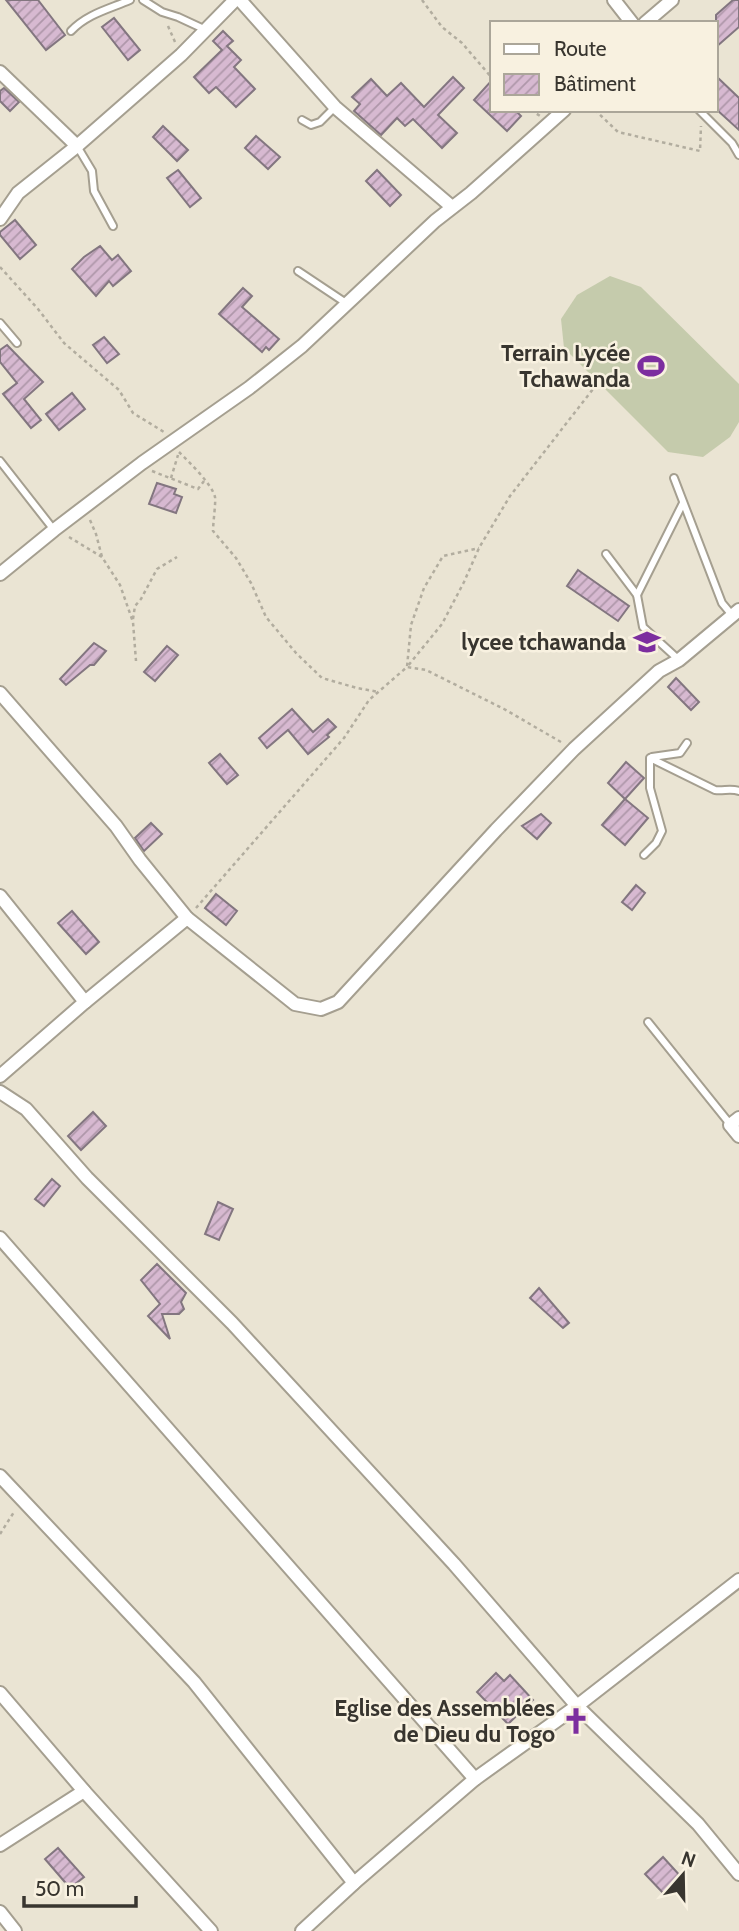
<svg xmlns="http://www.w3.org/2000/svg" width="739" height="1931" font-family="Cabin,sans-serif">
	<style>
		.pitch { fill: #c5cbac }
		.building { fill: url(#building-hatch); stroke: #837680; stroke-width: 2 }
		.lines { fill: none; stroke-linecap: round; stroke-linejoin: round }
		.lane-casing { stroke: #a59f90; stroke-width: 10 }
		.street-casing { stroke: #a59f90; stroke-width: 16 }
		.path { stroke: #b2ad9f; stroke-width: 2.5; stroke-dasharray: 3.5 3.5; stroke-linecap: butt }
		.lane { stroke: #fff; stroke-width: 6 }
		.street { stroke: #fff; stroke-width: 12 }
		.labels { text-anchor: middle; stroke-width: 5; stroke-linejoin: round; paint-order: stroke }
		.poi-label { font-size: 23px; font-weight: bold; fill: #38352f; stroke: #f8f1e0; text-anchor: end }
	</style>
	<defs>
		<pattern id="building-hatch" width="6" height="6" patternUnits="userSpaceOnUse" patternTransform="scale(1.75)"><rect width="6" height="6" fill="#d7b9d1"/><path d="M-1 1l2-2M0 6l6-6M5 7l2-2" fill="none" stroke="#af97aa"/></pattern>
	</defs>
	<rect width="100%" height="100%" fill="#eae4d3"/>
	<polygon class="pitch" points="610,276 641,287 739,384 739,422 730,437 703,457 668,452 564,348 561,319 577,295"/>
	<g class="building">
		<polygon points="6,0 38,0 65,35 46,50"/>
		<polygon points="733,0 739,0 739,27 716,47 716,15"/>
		<polygon points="114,18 140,50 128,60 102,27"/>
		<polygon points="223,31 233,41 227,46 241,60 234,67 255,89 236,107 216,87 209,93 194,77 222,50 213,41"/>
		<polygon points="716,76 739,98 739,130 716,109"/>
		<polygon points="453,77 464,88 438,115 457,133 442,148 413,119 405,126 397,118 381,135 354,111 360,104 352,97 371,79 387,96 401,83 424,107"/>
		<polygon points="492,80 492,110 515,110 521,116 507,131 474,100"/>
		<polygon points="4,88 19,102 10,111 0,101 0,91"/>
		<polygon points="163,126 188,150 177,161 153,137"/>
		<polygon points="256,136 280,157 268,169 245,148"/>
		<polygon points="178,170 201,198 190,207 167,178"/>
		<polygon points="377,170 401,195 390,206 366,181"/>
		<polygon points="15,220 36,245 20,259 0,235 0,232"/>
		<polygon points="100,246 112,260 118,255 131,271 113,286 109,281 96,296 72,269 84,257"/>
		<polygon points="243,288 252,296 242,307 279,339 269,350 266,347 262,352 219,314"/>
		<polygon points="104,337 119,354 107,363 93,345"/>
		<polygon points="7,345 43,382 24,399 41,420 31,428 3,394 17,383 0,362 0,350"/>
		<polygon points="72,393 85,409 59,430 46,414"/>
		<polygon points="157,483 176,489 174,494 182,497 176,513 149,504"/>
		<polygon points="578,570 629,606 618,621 567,586"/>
		<polygon points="94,643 106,651 94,665 90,665 66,685 60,679"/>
		<polygon points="167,646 178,655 155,681 144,672"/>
		<polygon points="676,678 699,702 691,710 668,687"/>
		<polygon points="292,709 313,732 328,719 336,727 327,735 329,737 308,754 288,730 267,748 259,738"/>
		<polygon points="220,754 238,775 227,784 209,763"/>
		<polygon points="626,762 644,778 625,799 608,783"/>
		<polygon points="625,799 648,818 625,845 602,825"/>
		<polygon points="541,814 551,823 537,839 522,826"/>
		<polygon points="151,823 162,834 144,851 135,838"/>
		<polygon points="636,885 645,893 632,910 622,902"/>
		<polygon points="216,894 237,911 226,925 205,908"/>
		<polygon points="72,911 99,942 86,954 58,923"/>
		<polygon points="93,1112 106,1126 81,1150 68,1136"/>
		<polygon points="52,1179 60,1186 44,1206 35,1199"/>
		<polygon points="218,1202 233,1209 219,1240 205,1234"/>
		<polygon points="157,1264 186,1293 181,1302 184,1309 179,1314 162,1314 170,1339 148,1316 160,1304 141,1280"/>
		<polygon points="539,1288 569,1323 563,1328 530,1298"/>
		<polygon points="496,1673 504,1681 510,1675 533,1700 508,1724 477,1692"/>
		<polygon points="58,1848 84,1877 70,1888 45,1859"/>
		<polygon points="663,1857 683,1879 665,1895 645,1874"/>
	</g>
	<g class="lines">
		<defs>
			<g id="lane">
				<polyline points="143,0 162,12 178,17 206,30"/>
				<path d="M 71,31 C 87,14 109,9 130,0"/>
				<polyline points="699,110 732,143 739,155"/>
				<polyline points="302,120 311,125 320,122 335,107"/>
				<polyline points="77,146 92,171 94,191 113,226"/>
				<polyline points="298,271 346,303"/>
				<polyline points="0,323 17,343"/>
				<polyline points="0,461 54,530"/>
				<polyline points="674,478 722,603 732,615"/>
				<polyline points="606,554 637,595 643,627 679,660"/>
				<polyline points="637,595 683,503"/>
				<polyline points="652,757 680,753 687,743"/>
				<path d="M 644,855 L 656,843 L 662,831 L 650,788 L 650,758 L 715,790 C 724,791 731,788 739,791"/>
				<polyline points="648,1022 730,1124"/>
			</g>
			<g id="street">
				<polyline points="240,0 335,107 452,207"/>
				<polyline points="614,0 632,23"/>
				<polyline points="645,23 672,0"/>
				<polyline points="0,72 77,146"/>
				<polyline points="0,219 18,193 77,146 181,55 235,0"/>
				<polyline points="0,574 54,530 142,463 249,388 302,346 435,221 471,193 564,110"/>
				<polyline points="0,693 116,826 140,860 187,918"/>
				<polyline points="0,896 85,1002"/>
				<polyline points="0,1076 85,1002 187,918 295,1004 321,1009 338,1002 496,830 574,749 659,671 679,660 739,610"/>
				<polyline points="0,1092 26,1109 87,1178 232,1323 454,1564 577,1706 698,1824 739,1874"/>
				<polyline points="739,1118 730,1125 739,1136"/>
				<polyline points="0,1238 475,1779"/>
				<polyline points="0,1476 194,1682 354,1883"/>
				<polyline points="0,1693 84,1791 211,1931"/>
				<polyline points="0,1845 84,1791"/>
				<polyline points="0,1912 15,1931"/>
				<polyline points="302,1931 354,1883 475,1779 577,1706 739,1580"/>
			</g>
		</defs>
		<use href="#lane" class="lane-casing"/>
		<use href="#street" class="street-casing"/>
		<g class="path">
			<polyline points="422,0 442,27 462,43 492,78"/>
			<polyline points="168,26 175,42"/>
			<polyline points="531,110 540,116"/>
			<polyline points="595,110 618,132 700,151 701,126"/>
			<polyline points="0,267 38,309 64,343 119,390 133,413 164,432"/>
			<path d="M 179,452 C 189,462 212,484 215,497 C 216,502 213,523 213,531 L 236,558 L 251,583 L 266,617 L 296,653 L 322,678 L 357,688 L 379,692"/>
			<polyline points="152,471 198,489 204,481"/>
			<polyline points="171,478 178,455"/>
			<polyline points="90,520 96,534 102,557"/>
			<polyline points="69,537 102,557 120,585 133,622 136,661"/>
			<polyline points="133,619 135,606 141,599 157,569 177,557"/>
			<polyline points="561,742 504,709 426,670 407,667 442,624 464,582 479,548 510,496 593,389"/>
			<polyline points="196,908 344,738 369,700 407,667 411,625 424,588 443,556 479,548"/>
			<polyline points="0,1534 14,1512"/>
		</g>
		<use href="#lane" class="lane"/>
		<use href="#street" class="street"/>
	</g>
	<defs>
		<symbol id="stadium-bare" viewBox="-9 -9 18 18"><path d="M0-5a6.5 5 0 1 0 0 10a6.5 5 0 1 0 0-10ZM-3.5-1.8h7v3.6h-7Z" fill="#7c2e9f" stroke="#f8f1e0" stroke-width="2.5" paint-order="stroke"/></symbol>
		<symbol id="school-bare" viewBox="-9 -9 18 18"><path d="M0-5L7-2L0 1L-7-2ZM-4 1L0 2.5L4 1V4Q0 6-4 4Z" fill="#7c2e9f" stroke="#f8f1e0" stroke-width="2.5" paint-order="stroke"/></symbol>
		<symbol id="church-bare" viewBox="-9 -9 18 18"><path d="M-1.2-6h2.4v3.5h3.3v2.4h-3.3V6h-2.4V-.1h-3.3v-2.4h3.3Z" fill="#7c2e9f" stroke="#f8f1e0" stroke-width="2.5" paint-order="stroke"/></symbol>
	</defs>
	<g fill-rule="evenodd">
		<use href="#stadium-bare" x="632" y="347" width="38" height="38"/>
		<use href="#school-bare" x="628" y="623" width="38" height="38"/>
		<use href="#church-bare" x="557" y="1702" width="38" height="38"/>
	</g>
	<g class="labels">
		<g class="poi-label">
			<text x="630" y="361">Terrain Lycée<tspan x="630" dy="26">Tchawanda</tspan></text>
			<text x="626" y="650">lycee tchawanda</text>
			<text x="555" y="1716">Eglise des Assemblées<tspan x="555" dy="26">de Dieu du Togo</tspan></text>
		</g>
	</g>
	<rect x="490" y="21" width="228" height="91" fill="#f8f1e0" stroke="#aba699" stroke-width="2"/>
	<rect x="504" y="44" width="35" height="10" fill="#ffffff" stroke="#aba699" stroke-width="2"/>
	<text x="554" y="56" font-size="21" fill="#38352f">Route</text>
	<rect x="504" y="74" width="35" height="21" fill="url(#building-hatch)" stroke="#aba699" stroke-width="2"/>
	<text x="554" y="91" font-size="21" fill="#38352f">Bâtiment</text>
	<g transform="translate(683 1875) rotate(20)" stroke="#f8f1e0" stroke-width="5" paint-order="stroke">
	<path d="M0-5L12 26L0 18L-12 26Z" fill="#38352f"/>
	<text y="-10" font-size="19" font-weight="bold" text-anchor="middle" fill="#38352f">N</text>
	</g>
	<path d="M24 1896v10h112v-10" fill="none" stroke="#38352f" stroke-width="3.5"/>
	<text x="35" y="1896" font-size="21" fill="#38352f" stroke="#f8f1e0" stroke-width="5" paint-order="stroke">50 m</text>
</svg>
